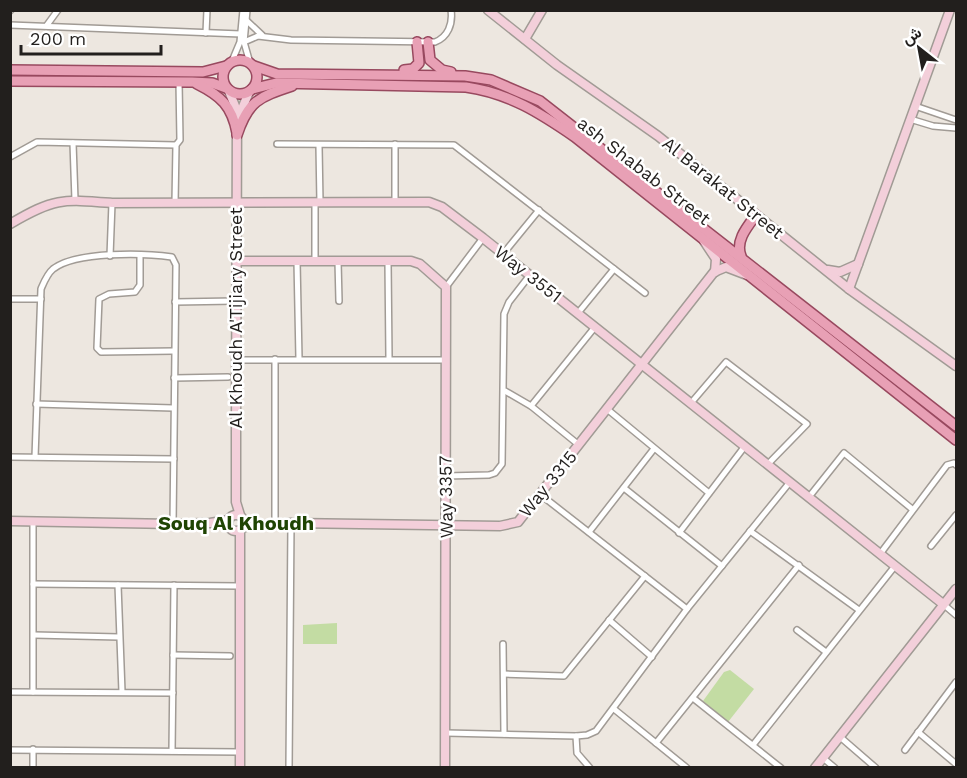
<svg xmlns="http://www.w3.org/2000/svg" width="967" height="778" font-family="'Work Sans',Vazirmatn,sans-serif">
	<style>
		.green { fill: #c3dca3 }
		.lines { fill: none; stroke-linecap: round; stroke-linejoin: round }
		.street-casing { stroke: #a19b95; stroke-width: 8 }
		.secondary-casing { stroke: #a19b95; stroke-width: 11 }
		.primary-casing { stroke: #98495f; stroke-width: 12 }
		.street { stroke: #fff; stroke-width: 5 }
		.secondary { stroke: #f3cfda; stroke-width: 8 }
		.primary { stroke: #e8a0b5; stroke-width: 9 }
		.labels { text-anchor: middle; stroke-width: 5; stroke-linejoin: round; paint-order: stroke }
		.street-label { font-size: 18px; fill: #221f1d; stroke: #fff }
		.neighbourhood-label { font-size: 20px; font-weight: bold; fill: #1f4403; stroke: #fff }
	</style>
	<rect width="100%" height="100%" fill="#ede7e0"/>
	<g class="green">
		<polygon points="337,623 337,644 303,644 303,625"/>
		<polygon points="730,670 754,689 728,722 703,701 724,672"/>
	</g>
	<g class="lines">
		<defs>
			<g id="street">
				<polyline points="247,10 244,42 250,63"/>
				<polyline points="10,11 11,10"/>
				<polyline points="246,20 262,35"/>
				<polyline points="10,25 241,34"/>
				<polyline points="47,25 58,10"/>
				<polyline points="206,33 207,10"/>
				<path d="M 244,42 L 258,36 L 291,40 L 435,42 C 448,37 453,24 451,10"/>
				<polyline points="232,61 240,42 243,10"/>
				<polyline points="915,106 956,120"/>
				<polyline points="910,119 933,126 956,128"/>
				<polyline points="73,143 75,200"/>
				<polyline points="277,144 454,145 645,293"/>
				<polyline points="319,146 320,203"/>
				<polyline points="10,157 37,142 176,145"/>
				<polyline points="395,201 395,144"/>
				<polyline points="175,203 176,145 180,140 179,82"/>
				<polyline points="315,203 315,261"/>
				<polyline points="503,254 539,210"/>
				<polyline points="110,256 112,203"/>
				<polyline points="140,256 140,285 135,292 109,294 99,299 97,348 101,352 174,351"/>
				<polyline points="297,261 299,359"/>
				<polyline points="338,261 339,301"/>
				<polyline points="388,262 389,358"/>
				<polyline points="446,287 483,238"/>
				<polyline points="10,299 41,299"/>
				<polyline points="175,302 235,301"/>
				<polyline points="578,313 614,269"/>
				<polyline points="236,360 445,360"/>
				<polyline points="174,378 228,377"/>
				<polyline points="505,391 531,406 579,445"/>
				<polyline points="691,403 726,362 807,424 768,464"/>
				<polyline points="36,404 173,408"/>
				<polyline points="531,406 595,327"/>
				<polyline points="607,409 709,493"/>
				<polyline points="10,457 174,459"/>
				<path d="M 35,457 L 41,289 C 44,282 47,274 53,269 C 76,251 144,253 172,257 L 176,265 L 173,524"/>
				<polyline points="445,476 489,475 495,473 502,464 504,314 509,302 530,275"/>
				<polyline points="624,488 722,566"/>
				<polyline points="541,495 687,609"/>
				<polyline points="809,497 844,453 912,509"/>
				<polyline points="275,523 275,359"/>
				<polyline points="750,531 859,610"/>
				<polyline points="589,532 653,450"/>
				<polyline points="679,533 745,446"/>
				<polyline points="931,546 956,515"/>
				<polyline points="880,554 947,465 954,463 956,465"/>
				<polyline points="33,584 239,586"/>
				<polyline points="118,585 122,692"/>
				<polyline points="943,604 956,615"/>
				<polyline points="609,620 652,657"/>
				<polyline points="797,630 826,652"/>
				<polyline points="34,635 119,637"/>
				<polyline points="503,644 504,734"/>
				<polyline points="173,655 230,656"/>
				<polyline points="504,674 564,676 645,576"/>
				<polyline points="10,692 173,693"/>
				<polyline points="33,692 33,521"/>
				<polyline points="693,698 781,768"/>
				<polyline points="614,709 687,768"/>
				<polyline points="918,732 956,764"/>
				<polyline points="446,733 576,736 587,735 596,731 687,609 790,482"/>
				<polyline points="576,736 577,753 590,768"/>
				<polyline points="839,736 876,768"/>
				<polyline points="656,743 799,565"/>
				<polyline points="753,745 895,566"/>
				<polyline points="10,750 240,752"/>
				<polyline points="905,750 956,682"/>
				<polyline points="172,751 174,585"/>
				<polyline points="823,758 835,768"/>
				<polyline points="33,768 33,749"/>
				<polyline points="289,768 291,523"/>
			</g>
			<g id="secondary">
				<polyline points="488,10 557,65 658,136 849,289 956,366"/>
				<polyline points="525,39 542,10"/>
				<polyline points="229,91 237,111 236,434 236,502 240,515"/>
				<polyline points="239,116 249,92"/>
				<path d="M 10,224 C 54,198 62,199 112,203 L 429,202 L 442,207 L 483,238 L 943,604"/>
				<polyline points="704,241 716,259 715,272"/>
				<polyline points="237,261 411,261 420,264 446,287 445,768"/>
				<polyline points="828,270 840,272 858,264"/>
				<polyline points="849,289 950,10"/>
				<circle cx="236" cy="523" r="8"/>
				<polyline points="10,521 173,524 210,523 229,520"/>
				<polyline points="244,527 291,523 500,526 518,522 714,272 726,267 747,275"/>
				<polyline points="240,768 240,531"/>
				<polyline points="815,768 956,589"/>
			</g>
			<g id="primary">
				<polyline points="428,42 430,60 442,70 451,72"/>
				<circle cx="240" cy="77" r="17"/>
				<polyline points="254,66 277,74 465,76 491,80 540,101 956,426"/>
				<polyline points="10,70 203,72 226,66"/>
				<polyline points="404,70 413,69 419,63 417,42"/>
				<polyline points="10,81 192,82 212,83 226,88"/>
				<path d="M 197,84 C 221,96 232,106 237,133"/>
				<path d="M 252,89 L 276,83 L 466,87 C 509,93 540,113 575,137 L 956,440"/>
				<path d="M 237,135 C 248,101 259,97 292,86"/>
				<path d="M 741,256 C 735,241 747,227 756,215"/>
			</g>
		</defs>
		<use href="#street" class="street-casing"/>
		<use href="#secondary" class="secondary-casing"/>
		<use href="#primary" class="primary-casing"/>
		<use href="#street" class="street"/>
		<use href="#secondary" class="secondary"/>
		<use href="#primary" class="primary"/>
	</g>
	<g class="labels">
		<g class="street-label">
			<text transform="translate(644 171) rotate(38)" y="6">ash Shabab Street</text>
			<text transform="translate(723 188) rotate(39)" y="6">Al Barakat Street</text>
			<text transform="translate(528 274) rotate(38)" y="6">Way 3551</text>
			<text transform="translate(236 318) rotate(-90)" y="6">Al Khoudh A'Tijiary Street</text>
			<text transform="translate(548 484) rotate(-51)" y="6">Way 3315</text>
			<text transform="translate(446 497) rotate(-91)" y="6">Way 3357</text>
		</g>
		<g class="neighbourhood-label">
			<text x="236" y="530">Souq Al Khoudh</text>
		</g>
	</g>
	<rect width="967" height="778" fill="none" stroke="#221f1d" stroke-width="24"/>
	<g transform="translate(919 48) rotate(329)" stroke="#ffffff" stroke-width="4.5" paint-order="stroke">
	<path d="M0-4.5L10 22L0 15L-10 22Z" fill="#221f1d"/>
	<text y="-9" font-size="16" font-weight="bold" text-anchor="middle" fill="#221f1d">ش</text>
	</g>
	<path d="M21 45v9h140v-9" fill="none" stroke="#221f1d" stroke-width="3"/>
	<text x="30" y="45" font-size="18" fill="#221f1d" stroke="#ffffff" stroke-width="4.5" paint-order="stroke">200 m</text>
</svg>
